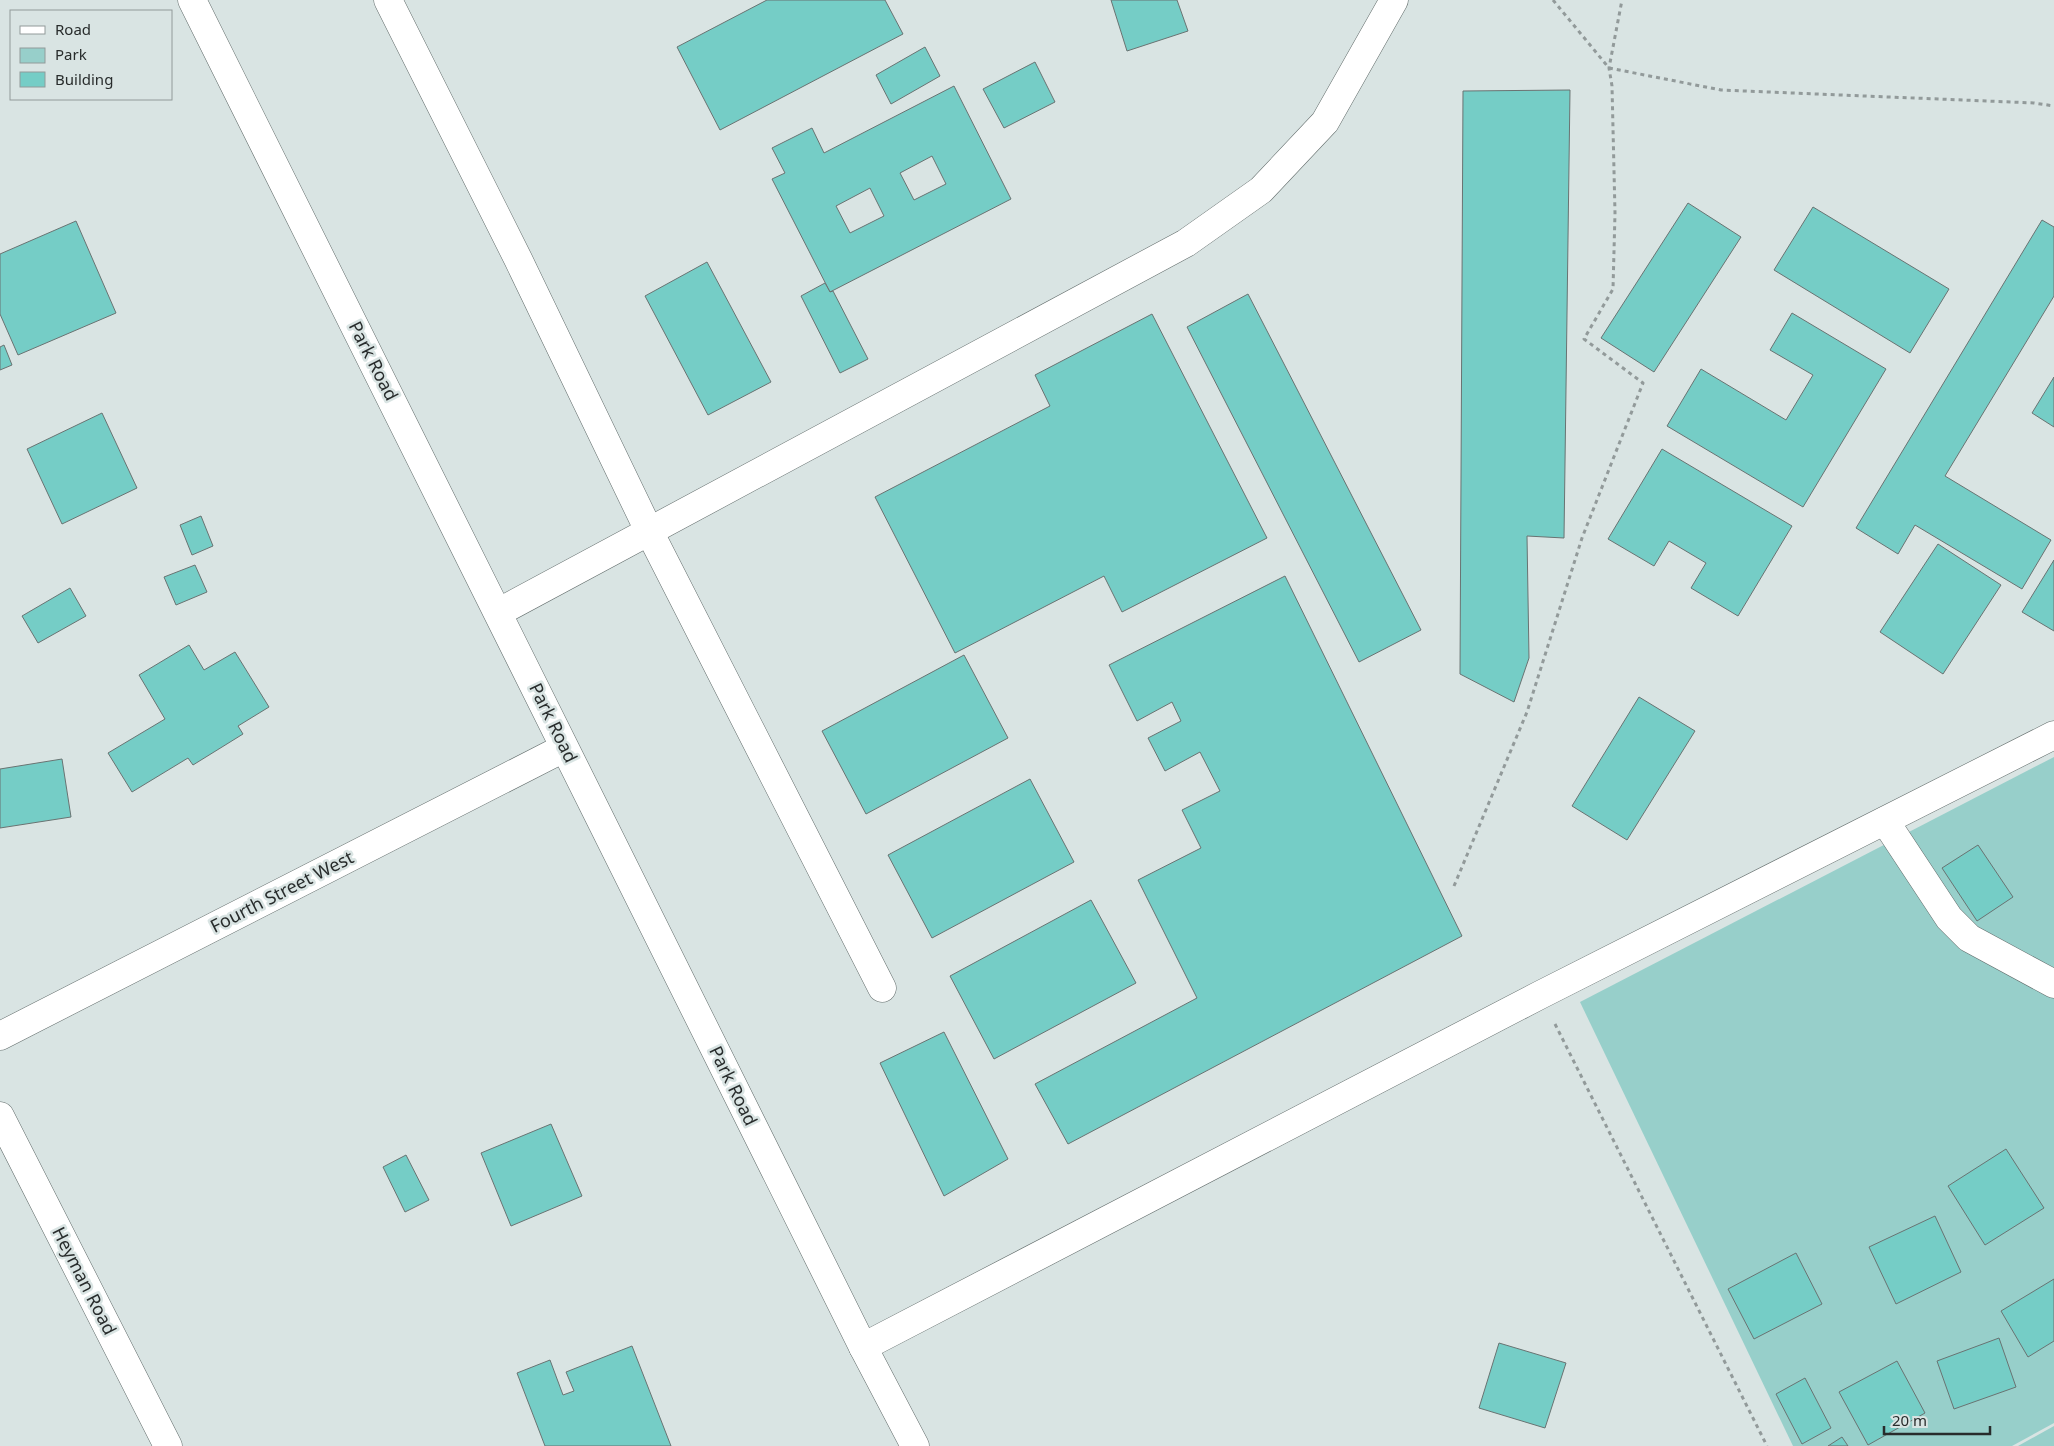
<svg xmlns="http://www.w3.org/2000/svg" width="2054" height="1446" font-family="'Noto Sans',sans-serif">
	<style>
		.green { fill: #97cfca }
		.building { fill: #75cdc6; stroke: #697372; fill-rule: evenodd }
		.lines { fill: none; stroke-linecap: round; stroke-linejoin: round }
		.minor-casing { stroke: #626c6b; stroke-width: 29 }
		.path { stroke: #929a9a; stroke-width: 3; stroke-dasharray: 4 4; stroke-linecap: butt }
		.minor { stroke: #fff; stroke-width: 28 }
		.labels { text-anchor: middle; stroke-width: 5; stroke-linejoin: round; paint-order: stroke }
		.street-label { font-size: 18px; fill: #282c2c; stroke: #d9e4e3 }
	</style>
	<rect width="100%" height="100%" fill="#d9e4e3"/>
	<g class="green">
		<polygon points="2054,757 2054,1423 2012,1446 1793,1446 1580,1002"/>
		<polygon points="2054,1426 2054,1446 2018,1446"/>
	</g>
	<g class="building">
		<polygon points="767,0 885,0 903,34 720,130 677,47"/>
		<polygon points="1111,0 1177,0 1188,31 1127,51"/>
		<polygon points="925,47 940,76 891,104 876,75"/>
		<polygon points="1035,62 1055,102 1004,128 983,89"/>
		<path d="M 954,86 L 1011,199 L 830,292 L 772,179 L 785,173 L 772,148 L 812,128 L 824,153 ZM 932,156 L 946,184 L 914,200 L 900,173 ZM 870,188 L 884,216 L 850,233 L 836,206 Z"/>
		<polygon points="1570,90 1564,538 1527,536 1529,658 1514,702 1460,674 1463,91"/>
		<polygon points="1688,203 1741,237 1654,372 1601,338"/>
		<polygon points="1813,207 1949,289 1910,353 1774,270"/>
		<polygon points="2042,220 2054,227 2054,296 1945,476 2051,540 2022,589 1915,525 1898,554 1856,528"/>
		<polygon points="76,221 116,313 18,355 0,314 0,254"/>
		<polygon points="707,262 771,382 708,415 645,296"/>
		<polygon points="825,283 830,292 833,291 868,359 840,373 801,296"/>
		<polygon points="1248,294 1421,630 1359,662 1187,327"/>
		<polygon points="1792,313 1886,369 1803,507 1667,426 1701,369 1786,420 1813,375 1770,350"/>
		<polygon points="1152,314 1267,538 1122,612 1104,576 955,653 875,497 1050,406 1035,375"/>
		<polygon points="4,345 12,365 0,370 0,347"/>
		<polygon points="2054,377 2054,427 2032,413"/>
		<polygon points="102,413 137,488 62,524 27,449"/>
		<polygon points="1662,449 1792,526 1738,616 1691,588 1706,563 1669,541 1654,566 1608,539"/>
		<polygon points="201,516 213,546 192,555 180,525"/>
		<polygon points="1938,544 2001,585 1943,674 1880,632"/>
		<polygon points="2054,560 2054,631 2022,612"/>
		<polygon points="195,565 207,592 176,605 164,577"/>
		<polygon points="1285,576 1462,936 1068,1144 1035,1084 1197,998 1138,880 1201,848 1182,810 1220,791 1200,752 1165,771 1148,738 1181,721 1172,702 1137,721 1109,665"/>
		<polygon points="70,588 86,616 38,643 22,616"/>
		<polygon points="189,645 204,670 235,652 269,707 238,726 243,734 193,765 188,758 132,792 108,753 165,719 139,675"/>
		<polygon points="964,655 1008,738 866,814 822,731"/>
		<polygon points="1639,697 1695,731 1627,840 1572,806"/>
		<polygon points="62,759 71,817 0,828 0,769"/>
		<polygon points="1030,779 1074,862 932,938 888,855"/>
		<polygon points="1978,845 2013,897 1977,921 1942,868"/>
		<polygon points="1091,900 1136,983 994,1059 950,976"/>
		<polygon points="944,1032 1008,1159 944,1196 880,1063"/>
		<polygon points="551,1124 582,1196 511,1226 481,1153"/>
		<polygon points="2006,1149 2044,1208 1985,1245 1948,1186"/>
		<polygon points="406,1155 429,1200 405,1212 383,1167"/>
		<polygon points="1935,1216 1961,1272 1896,1304 1869,1247"/>
		<polygon points="1796,1253 1822,1304 1754,1339 1728,1289"/>
		<polygon points="2054,1279 2054,1341 2028,1357 2001,1311"/>
		<polygon points="1999,1338 2016,1387 1954,1409 1937,1361"/>
		<polygon points="1499,1343 1566,1363 1545,1428 1479,1408"/>
		<polygon points="632,1346 671,1446 545,1446 517,1373 550,1360 563,1395 574,1391 566,1372"/>
		<polygon points="1897,1361 1925,1413 1868,1445 1839,1392"/>
		<polygon points="1805,1378 1831,1428 1802,1444 1776,1394"/>
		<polygon points="1842,1437 1848,1446 1828,1446"/>
	</g>
	<g class="lines">
		<defs>
			<g id="minor">
				<path d="M 192,0 C 417,449 639,898 863,1347 L 915,1446"/>
				<polyline points="388,0 518,259 649,531 882,988"/>
				<polyline points="499,612 1186,243 1261,190 1325,122 1394,0"/>
				<polyline points="1885,821 1949,918 1969,938 2054,984"/>
				<polyline points="0,1036 564,748"/>
				<polyline points="0,1116 168,1446"/>
				<polyline points="863,1347 1540,995 2054,735"/>
			</g>
		</defs>
		<use href="#minor" class="minor-casing"/>
		<g class="path">
			<polyline points="1553,0 1609,68 1721,90 2034,103 2054,106"/>
			<polyline points="1454,886 1527,712 1582,538 1643,383 1584,339 1613,289 1615,213 1612,86 1609,68 1622,0"/>
			<polyline points="1555,1024 1767,1446"/>
		</g>
		<use href="#minor" class="minor"/>
	</g>
	<g class="labels">
		<g class="street-label">
			<text transform="translate(373 361) rotate(63)" y="6">Park Road</text>
			<text transform="translate(553 723) rotate(64)" y="6">Park Road</text>
			<text transform="translate(282 892) rotate(-27)" y="6">Fourth Street West</text>
			<text transform="translate(733 1086) rotate(64)" y="6">Park Road</text>
			<text transform="translate(84 1281) rotate(63)" y="6">Heyman Road</text>
		</g>
	</g>
	<rect x="10" y="10" width="162" height="90" fill="#d9e4e3" stroke="#929a9a"/>
	<rect x="20" y="26" width="25" height="8" fill="#ffffff" stroke="#929a9a"/>
	<text x="55" y="35" font-size="15" fill="#282c2c">Road</text>
	<rect x="20" y="48" width="25" height="15" fill="#97cfca" stroke="#929a9a"/>
	<text x="55" y="60" font-size="15" fill="#282c2c">Park</text>
	<rect x="20" y="72" width="25" height="15" fill="#75cdc6" stroke="#929a9a"/>
	<text x="55" y="85" font-size="15" fill="#282c2c">Building</text>
	<path d="M1884 1426v8h106v-8" fill="none" stroke="#282c2c" stroke-width="2.5"/>
	<text x="1892" y="1426" font-size="15" fill="#282c2c" stroke="#d9e4e3" stroke-width="4" paint-order="stroke">20 m</text>
</svg>
